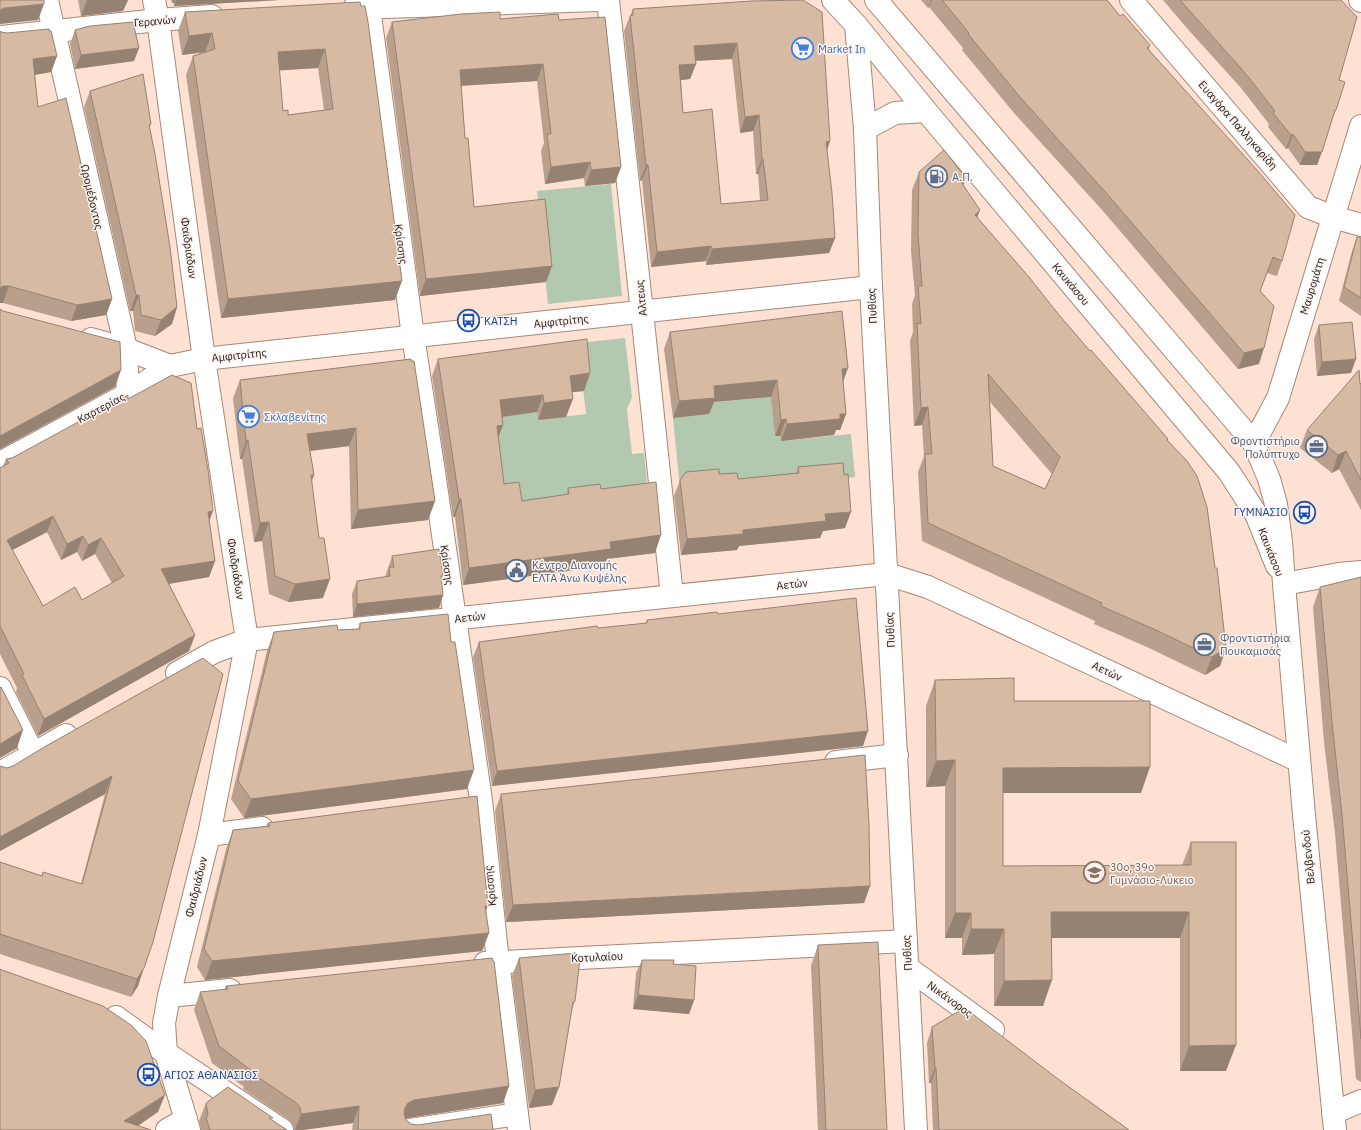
<svg xmlns="http://www.w3.org/2000/svg" width="1361" height="1130" font-family="'IBM Plex Sans',sans-serif">
	<style>
		.green { fill: #b2c8af }
		.lines { fill: none; stroke-linecap: round; stroke-linejoin: round }
		.pedestrian-casing { stroke: #a78776; stroke-width: 24 }
		.minor-casing { stroke: #a78776; stroke-width: 24 }
		.tertiary-casing { stroke: #a78776; stroke-width: 24 }
		.pedestrian { stroke: #fff; stroke-width: 22 }
		.minor { stroke: #fff; stroke-width: 22 }
		.tertiary { stroke: #fff; stroke-width: 22 }
		.wall { fill: #b9a08c; fill-rule: evenodd }
		.shaded-wall { fill: #968272 }
		.building { fill: #d7baa3; stroke: #968272; fill-rule: evenodd }
		.labels { text-anchor: middle; stroke-width: 3; stroke-linejoin: round; paint-order: stroke }
		.street-label { font-size: 11px; fill: #241812; stroke: #faf3f0 }
		.shop-label { font-size: 11px; fill: #366cbe; stroke: #faf3f0; text-anchor: start }
		.service-label { font-size: 11px; fill: #4e5e75; stroke: #faf3f0; text-anchor: start }
		.transit-label { font-size: 11px; fill: #164399; stroke: #faf3f0; text-anchor: start }
		.education-label { font-size: 11px; fill: #785e54; stroke: #faf3f0; text-anchor: start }
	</style>
	<rect width="100%" height="100%" fill="#fde1d2"/>
	<g class="green">
		<polygon points="611,184 622,296 548,304 537,191"/>
		<polygon points="625,338 632,397 627,409 632,454 644,453 648,494 562,505 497,501 493,418 537,412 538,420 586,414 578,343"/>
		<polygon points="772,397 775,436 780,436 781,441 851,434 855,477 792,484 680,489 673,418 709,414 708,403"/>
	</g>
	<g class="lines">
		<defs>
			<g id="pedestrian">
				<polyline points="47,0 126,349 128,394"/>
				<polyline points="642,312 672,596"/>
				<polyline points="908,968 993,1030"/>
			</g>
			<g id="minor">
				<polyline points="154,0 158,20 204,359 247,640 209,835 169,996 164,1023 166,1053 189,1130"/>
				<polyline points="368,0 413,336 434,472 481,800 498,962 519,1130"/>
				<polyline points="608,0 642,312"/>
				<polyline points="1131,0 1308,207 1333,217 1361,225"/>
				<polyline points="1360,0 1361,1"/>
				<polyline points="354,8 599,0"/>
				<polyline points="856,25 865,129 871,287 916,1130"/>
				<polyline points="0,37 158,20 212,16"/>
				<polyline points="865,129 895,113 926,111"/>
				<polyline points="91,339 126,349 170,366"/>
				<polyline points="1254,443 1278,398 1361,126"/>
				<polyline points="0,463 128,394 170,366 204,359 871,287"/>
				<polyline points="1284,584 1339,574 1361,572"/>
				<polyline points="177,673 214,652 247,640 887,574 928,587 1299,761"/>
				<polyline points="0,688 33,753"/>
				<polyline points="836,762 897,755"/>
				<polyline points="0,773 66,735"/>
				<polyline points="209,835 262,828"/>
				<polyline points="485,963 906,941"/>
				<polyline points="169,996 230,990"/>
				<polyline points="116,1017 166,1053 282,1130"/>
				<polyline points="1333,1113 1361,1101"/>
				<polyline points="167,1130 186,1119"/>
				<polyline points="410,1130 517,1114"/>
			</g>
			<g id="tertiary">
				<polyline points="833,0 856,25 926,111 1229,472 1256,514 1277,566"/>
				<polyline points="876,0 1254,443 1269,479 1276,504 1281,541 1284,584 1304,815 1335,1130"/>
			</g>
		</defs>
		<use href="#pedestrian" class="pedestrian-casing"/>
		<use href="#minor" class="minor-casing"/>
		<use href="#tertiary" class="tertiary-casing"/>
		<use href="#pedestrian" class="pedestrian"/>
		<use href="#minor" class="minor"/>
		<use href="#tertiary" class="tertiary"/>
	</g>
	<g class="wall">
		<polygon points="78,0 128,0 123,11 81,16"/>
		<polygon points="171,0 279,0 174,6 174,3 172,3"/>
		<polygon points="921,0 1107,0 1120,16 1150,45 1149,49 1282,261 1277,276 1267,273 1260,291 1259,364 1238,369 1103,211 1014,113 962,50 963,48 929,7 928,8"/>
		<polygon points="1163,0 1341,0 1339,80 1336,110 1330,124 1317,165 1300,165 1288,148 1286,149 1268,127 1269,124 1241,88 1185,26"/>
		<path d="M 752,1 L 827,151 L 835,238 L 829,253 L 706,265 L 706,261 L 651,267 L 642,180 L 640,181 L 624,31 L 630,16 L 633,9 ZM 732,59 L 740,133 L 753,131 L 756,174 L 758,174 L 760,201 L 721,204 L 683,113 L 681,80 L 690,79 L 696,64 L 695,61 Z"/>
		<path d="M 360,2 L 395,300 L 221,318 L 186,75 L 193,56 L 204,52 L 182,55 L 178,31 L 185,12 ZM 318,68 L 324,110 L 288,115 L 283,111 L 279,70 Z"/>
		<polygon points="500,19 559,20 621,167 615,183 585,186 584,178 545,184 541,151 544,143 537,81 461,86 465,138 474,207 552,266 546,282 420,296 386,38 392,22"/>
		<polygon points="75,30 139,48 134,61 75,69 70,44"/>
		<polygon points="0,31 57,56 51,72 35,75 38,107 112,299 106,315 71,321 3,303 0,303"/>
		<polygon points="90,91 151,124 149,128 177,307 172,324 155,336 135,331 133,311 130,311 84,107"/>
		<path d="M 919,172 L 966,178 L 963,185 L 980,210 L 977,217 L 1059,315 L 1168,441 L 1226,648 L 1220,666 L 1205,675 L 1149,648 L 1094,624 L 1095,621 L 922,541 L 918,472 L 924,456 L 922,425 L 914,426 L 910,341 L 913,332 L 912,304 L 915,295 L 911,251 L 912,190 ZM 990,402 L 1052,474 L 1045,489 L 993,466 Z"/>
		<polygon points="1357,237 1361,238 1361,316 1339,301 1352,251"/>
		<polygon points="1319,325 1351,373 1317,376 1314,339"/>
		<polygon points="670,332 843,380 846,414 840,430 836,430 834,435 781,441 780,436 775,436 771,397 714,402 709,414 673,418 664,349"/>
		<polygon points="411,359 435,501 428,520 351,529 349,446 310,451 314,475 311,481 323,598 288,602 269,594 262,541 254,542 242,459 240,459 233,398 240,380"/>
		<polygon points="438,359 590,373 584,391 572,392 566,417 538,420 537,412 502,417 503,425 498,437 504,484 522,501 566,495 568,488 601,489 655,553 607,559 604,566 463,585 455,517 453,517 432,376"/>
		<polygon points="1361,383 1361,510 1339,469 1332,473 1300,448 1307,430"/>
		<path d="M 128,399 L 209,521 L 215,561 L 209,577 L 169,584 L 195,635 L 189,651 L 38,736 L 16,692 L 17,688 L 0,654 L 0,468 L 3,466 L 6,459 L 12,458 ZM 47,532 L 61,560 L 77,552 L 82,561 L 95,554 L 112,583 L 82,600 L 43,606 L 12,550 Z"/>
		<polygon points="798,467 845,528 823,531 820,538 739,546 737,550 681,555 674,496 680,480 719,474 738,479 796,473"/>
		<polygon points="392,556 443,575 441,580 443,595 439,608 353,617 352,594 357,581 385,577"/>
		<polygon points="1361,577 1361,1082 1356,1079 1335,834 1324,742 1313,607 1320,587"/>
		<polygon points="718,614 863,746 492,786 473,657 479,642 646,623 647,620"/>
		<polygon points="360,623 467,789 244,818 231,799 267,651 274,632 338,630 358,629"/>
		<polygon points="203,658 138,986 131,997 0,954 0,862 42,876 43,872 81,884 105,794 0,851 0,766 7,768 13,766"/>
		<polygon points="935,680 1014,701 1141,793 1003,793 1003,866 1182,865 1191,842 1226,1071 1180,1071 1180,938 1052,938 1043,1006 994,1006 994,954 962,955 962,938 945,938 945,786 926,787 926,706"/>
		<polygon points="501,794 870,886 864,903 506,922 495,811"/>
		<polygon points="268,823 488,905 486,911 489,933 482,951 205,980 197,967 226,849 233,830 266,826"/>
		<polygon points="818,945 887,1130 818,1130 811,966"/>
		<polygon points="519,958 575,959 575,1001 572,1009 559,1087 552,1105 529,1108 512,976"/>
		<polygon points="642,960 673,964 694,1000 689,1014 633,1009 636,973"/>
		<polygon points="226,986 509,1086 503,1103 408,1118 406,1119 406,1120 411,1124 418,1125 493,1130 352,1130 353,1123 303,1130 294,1130 293,1125 289,1120 243,1089 244,1087 212,1063 194,1010 200,992 224,990"/>
		<polygon points="932,1027 1058,1079 1129,1130 933,1130 931,1083 929,1083 927,1043"/>
		<polygon points="206,1103 272,1120 287,1130 201,1130 199,1121"/>
	</g>
	<g class="shaded-wall">
		<polygon points="87,0 128,0 123,11 81,16"/>
		<polygon points="173,0 175,0 174,3 172,3"/>
		<polygon points="176,0 279,0 174,6"/>
		<polygon points="931,0 932,0 929,7 928,8"/>
		<polygon points="44,4 38,20 0,24 0,10 4,8"/>
		<polygon points="212,33 205,52 182,55 189,36"/>
		<polygon points="737,43 732,59 689,61 694,46"/>
		<polygon points="139,48 134,61 75,69 81,55"/>
		<polygon points="325,49 318,68 271,71 278,52"/>
		<polygon points="57,56 51,72 27,76 33,59"/>
		<polygon points="543,64 537,81 454,86 460,70"/>
		<polygon points="696,64 690,79 674,81 679,65"/>
		<polygon points="759,115 753,131 740,133 745,117"/>
		<polygon points="1293,134 1288,148 1286,149 1291,135"/>
		<polygon points="830,141 825,157 826,142"/>
		<polygon points="1305,152 1322,152 1317,165 1300,165"/>
		<polygon points="762,159 763,159 758,174 756,174"/>
		<polygon points="590,162 584,178 545,184 551,167"/>
		<polygon points="646,165 648,165 642,180 640,181"/>
		<polygon points="621,167 615,183 585,186 591,170"/>
		<polygon points="966,178 959,196 961,182"/>
		<polygon points="980,210 973,228 975,215"/>
		<polygon points="835,238 829,253 706,265 712,249"/>
		<polygon points="711,246 706,261 651,267 657,252"/>
		<polygon points="552,266 546,282 420,296 426,279"/>
		<polygon points="402,281 395,300 221,318 228,299"/>
		<polygon points="3,286 9,286 3,303 0,303 0,288"/>
		<polygon points="136,295 139,295 133,311 130,311"/>
		<polygon points="112,299 106,315 71,321 77,305"/>
		<polygon points="177,307 172,324 155,336 161,320"/>
		<polygon points="1264,348 1259,364 1238,369 1244,353"/>
		<polygon points="1356,359 1351,373 1317,376 1322,362"/>
		<polygon points="848,368 842,385 842,369"/>
		<polygon points="121,370 115,387 0,449 0,436"/>
		<polygon points="590,373 584,391 564,393 570,376"/>
		<polygon points="777,380 771,397 714,402 709,414 673,418 679,401 714,386"/>
		<polygon points="543,395 537,412 493,418 500,400"/>
		<polygon points="573,399 566,417 538,420 544,403"/>
		<polygon points="928,407 922,425 914,426 921,408"/>
		<polygon points="840,414 846,414 840,430 836,430 834,435 781,441 787,424"/>
		<polygon points="786,419 780,436 775,436 781,420"/>
		<polygon points="503,425 496,443 497,426"/>
		<polygon points="356,428 349,446 301,452 307,434"/>
		<polygon points="248,440 242,459 240,459 246,441"/>
		<polygon points="1346,451 1339,469 1332,473 1338,455"/>
		<polygon points="311,475 314,475 307,493"/>
		<polygon points="459,499 461,499 455,517 453,517"/>
		<polygon points="435,501 428,520 351,529 358,510"/>
		<polygon points="213,511 207,527 208,512"/>
		<polygon points="851,512 845,528 823,531 820,538 739,546 737,550 681,555 687,539 743,530 825,514"/>
		<polygon points="53,516 47,532 1,556 7,540"/>
		<polygon points="269,522 262,541 254,542 260,523"/>
		<polygon points="661,535 655,553 607,559 604,566 463,585 469,568 610,542"/>
		<polygon points="83,536 77,552 61,560 67,544"/>
		<polygon points="101,538 95,554 82,561 88,545"/>
		<polygon points="215,561 209,577 155,586 161,569"/>
		<polygon points="330,579 323,598 288,602 295,584"/>
		<polygon points="443,595 439,608 353,617 357,604"/>
		<polygon points="195,635 189,651 38,736 44,719"/>
		<polygon points="1226,648 1220,666 1205,675 1212,657"/>
		<polygon points="23,730 17,748 0,758 0,744"/>
		<polygon points="868,731 863,746 492,786 497,771"/>
		<polygon points="955,760 945,786 926,787 936,761"/>
		<polygon points="1150,767 1141,793 994,793 1003,768"/>
		<polygon points="474,770 467,789 244,818 251,799"/>
		<polygon points="112,776 105,794 0,851 0,837"/>
		<polygon points="870,886 864,903 506,922 513,905"/>
		<polygon points="488,905 481,924 485,906"/>
		<polygon points="1051,912 1189,912 1180,938 1042,938"/>
		<polygon points="955,913 971,913 962,938 945,938"/>
		<polygon points="971,929 1004,929 994,954 962,955"/>
		<polygon points="489,933 482,951 205,980 212,961"/>
		<polygon points="144,968 138,986 131,997 137,979"/>
		<polygon points="1052,980 1043,1006 994,1006 1004,981"/>
		<polygon points="638,995 694,1000 689,1014 633,1009"/>
		<polygon points="1236,1045 1226,1071 1180,1071 1189,1046"/>
		<polygon points="935,1068 936,1068 931,1083 929,1083"/>
		<polygon points="509,1086 503,1103 408,1118 402,1120 405,1108 408,1103 414,1100"/>
		<polygon points="559,1087 552,1105 529,1108 535,1090"/>
		<polygon points="165,1095 158,1112 132,1130 124,1121"/>
		<polygon points="359,1106 353,1123 303,1130 295,1130 301,1114"/>
	</g>
	<g class="building">
		<polygon points="0,0 44,0 44,4 4,8 0,10"/>
		<path d="M 803,0 L 822,12 L 830,141 L 826,142 L 832,193 L 835,238 L 712,249 L 711,246 L 657,252 L 648,165 L 646,165 L 630,16 L 633,15 L 633,9 L 752,1 ZM 737,43 L 745,117 L 759,115 L 762,159 L 763,159 L 768,200 L 721,204 L 712,109 L 683,113 L 679,65 L 696,64 L 694,46 Z"/>
		<polygon points="942,0 1107,0 1120,16 1123,14 1150,45 1147,48 1257,170 1295,215 1282,261 1273,257 1260,291 1274,306 1264,348 1244,353 1108,195 1020,97 968,34 969,33"/>
		<polygon points="1180,0 1341,0 1357,17 1339,80 1345,82 1336,110 1335,110 1322,152 1305,152 1293,134 1291,135 1273,113 1275,111 1246,74"/>
		<path d="M 360,2 L 361,6 L 365,6 L 368,22 L 402,281 L 228,299 L 193,56 L 215,49 L 212,33 L 189,36 L 185,12 ZM 325,49 L 333,109 L 288,115 L 288,110 L 283,111 L 278,52 Z"/>
		<polygon points="500,12 500,19 558,14 559,20 605,17 621,167 591,170 590,162 551,167 547,134 551,134 543,64 460,70 465,138 468,138 474,207 545,199 552,266 426,279 392,22 461,14"/>
		<polygon points="133,22 139,48 81,55 75,30 90,26"/>
		<polygon points="49,29 49,31 51,31 57,56 33,59 38,107 66,98 112,299 77,305 9,286 3,286 0,288 0,31 1,32 7,33"/>
		<polygon points="143,74 151,124 149,125 155,154 170,247 177,307 161,320 141,315 139,295 136,295 90,91"/>
		<path d="M 944,150 L 966,178 L 961,182 L 980,210 L 975,215 L 1029,277 L 1059,315 L 1090,351 L 1091,350 L 1168,439 L 1167,440 L 1187,461 L 1197,476 L 1207,507 L 1215,568 L 1217,568 L 1226,648 L 1212,657 L 1156,630 L 1101,606 L 1102,603 L 928,523 L 925,454 L 932,454 L 928,407 L 921,408 L 917,323 L 921,324 L 918,286 L 922,286 L 918,233 L 919,172 ZM 988,374 L 1060,457 L 1045,489 L 993,466 Z"/>
		<polygon points="1357,237 1361,238 1361,298 1344,287"/>
		<polygon points="0,309 3,311 120,342 121,370 0,436"/>
		<polygon points="842,311 848,368 842,369 846,414 840,414 840,419 787,424 786,419 781,420 777,380 714,386 715,398 679,401 670,332"/>
		<polygon points="1352,322 1356,359 1322,362 1319,325"/>
		<polygon points="587,339 590,373 570,376 573,399 544,403 543,395 500,400 503,425 497,426 504,484 519,482 522,501 569,494 568,488 600,484 601,489 656,482 661,535 610,542 611,549 469,568 461,499 459,499 438,359"/>
		<polygon points="411,359 411,361 414,361 435,501 358,510 356,428 307,434 314,475 311,475 319,538 324,538 330,579 295,584 275,576 269,522 260,523 248,440 246,441 240,380"/>
		<polygon points="1359,370 1360,384 1361,383 1361,480 1346,451 1338,455 1307,430"/>
		<path d="M 172,375 L 191,383 L 197,429 L 201,428 L 208,470 L 213,511 L 208,512 L 215,561 L 161,569 L 195,635 L 44,719 L 22,675 L 24,674 L 0,626 L 0,468 L 9,463 L 6,459 L 12,458 L 128,395 L 128,399 ZM 53,516 L 67,544 L 83,536 L 88,545 L 101,538 L 124,576 L 82,600 L 75,587 L 43,606 L 7,540 Z"/>
		<polygon points="843,463 844,475 848,474 851,512 825,514 826,521 743,530 743,534 687,539 680,480 686,472 719,469 719,474 737,473 738,479 799,473 798,467"/>
		<polygon points="439,549 443,575 441,576 443,595 357,604 357,581 390,576 389,567 394,567 392,556"/>
		<polygon points="1361,577 1361,1039 1342,815 1332,722 1320,587"/>
		<polygon points="856,598 868,731 497,771 479,642 597,626 598,628 647,623 647,620 717,612 718,614"/>
		<polygon points="448,614 451,642 455,642 474,770 251,799 238,781 274,632 337,625 338,630 360,629 360,623"/>
		<polygon points="203,658 223,674 153,942 144,968 137,979 0,934 0,862 42,876 43,872 82,884 112,776 0,837 0,766 7,768 13,766 46,746"/>
		<polygon points="1014,678 1014,701 1150,701 1150,767 1003,768 1003,866 1191,865 1191,842 1236,842 1236,1045 1189,1046 1189,912 1051,912 1052,980 1004,981 1004,929 971,929 971,913 955,913 955,760 936,761 935,680"/>
		<polygon points="1,687 23,730 0,744 0,688"/>
		<polygon points="865,755 869,825 870,886 513,905 501,794"/>
		<polygon points="477,796 488,905 485,906 489,933 212,961 204,949 233,830 270,826 268,823"/>
		<polygon points="878,942 887,1130 826,1130 818,945"/>
		<polygon points="576,953 575,959 580,959 575,1001 573,1002 559,1087 535,1090 519,958"/>
		<polygon points="492,958 493,961 494,961 509,1086 414,1100 408,1103 405,1108 404,1114 406,1120 411,1124 418,1125 491,1114 493,1130 358,1130 359,1106 301,1114 300,1107 295,1102 250,1072 252,1071 219,1046 200,992 228,989 226,986"/>
		<polygon points="642,960 674,960 673,964 696,966 694,1000 638,995"/>
		<polygon points="0,969 2,970 103,1006 131,1025 146,1041 165,1095 124,1121 151,1130 0,1130"/>
		<polygon points="959,1011 970,1012 1058,1079 1129,1130 939,1130 936,1068 935,1068 932,1027"/>
		<polygon points="228,1087 273,1118 269,1118 287,1130 210,1130 206,1118 208,1115 206,1103"/>
	</g>
	<defs>
		<symbol id="supermarket-ring" viewBox="-11 -11 22 22"><circle r="9.5" fill="#faf3f0" stroke="#3f7fe0" stroke-width="1.5"/><path d="M-6-5.5h2.5l.6 2H6L4.5 2H-2.5L-4.4-4H-6ZM-1.5 3.2a1.3 1.3 0 1 0 .1 0ZM3 3.2a1.3 1.3 0 1 0 .1 0Z" fill="#3f7fe0"/></symbol>
		<symbol id="fuel-ring" viewBox="-11 -11 22 22"><circle r="9.5" fill="#faf3f0" stroke="#5c6f8a" stroke-width="1.5"/><path d="M-5.5-6h7V0h2V4h1.3V-2.5L3-4.5l.8-.8L6-3V5H2.5V1h-1V6h-7ZM-4.2-4.7v3.2H.2V-4.7Z" fill="#5c6f8a"/></symbol>
		<symbol id="bus-ring" viewBox="-11 -11 22 22"><circle r="9.5" fill="#faf3f0" stroke="#1a4fb4" stroke-width="1.5"/><path d="M-5-6H5V4H4V6H2V4H-2V6H-4V4H-5ZM-3.5-4V0h7V-4ZM-3.5 1.2v1.5H-2V1.2ZM2 1.2v1.5H3.5V1.2Z" fill="#1a4fb4"/></symbol>
		<symbol id="office-ring" viewBox="-11 -11 22 22"><circle r="9.5" fill="#faf3f0" stroke="#5c6f8a" stroke-width="1.5"/><path d="M-6-3h4V-5.5h4V-3h4V5H-6ZM-1-4.5V-3h2v-1.5ZM-6 0V1H6V0Z" fill="#5c6f8a"/></symbol>
		<symbol id="civic-ring" viewBox="-11 -11 22 22"><circle r="9.5" fill="#faf3f0" stroke="#5c6f8a" stroke-width="1.5"/><path d="M-.6-6.5H3V-4.5H.6V-3L4-1V1h2V6H-6V1h2V-1L-.6-3ZM-1.2 2.5V6h2.4V2.5Z" fill="#5c6f8a"/></symbol>
		<symbol id="school-ring" viewBox="-11 -11 22 22"><circle r="9.5" fill="#faf3f0" stroke="#8d6e63" stroke-width="1.5"/><path d="M0-5L7-2L0 1L-7-2ZM-4 1L0 2.5L4 1V4Q0 6-4 4Z" fill="#8d6e63"/></symbol>
	</defs>
	<g fill-rule="evenodd">
		<use href="#supermarket-ring" x="790" y="36" width="25" height="25"/>
		<use href="#fuel-ring" x="924" y="164" width="25" height="25"/>
		<use href="#bus-ring" x="456" y="308" width="25" height="25"/>
		<use href="#supermarket-ring" x="236" y="404" width="25" height="25"/>
		<use href="#office-ring" x="1304" y="434" width="25" height="25"/>
		<use href="#bus-ring" x="1292" y="500" width="25" height="25"/>
		<use href="#civic-ring" x="504" y="558" width="25" height="25"/>
		<use href="#office-ring" x="1192" y="632" width="25" height="25"/>
		<use href="#school-ring" x="1082" y="860" width="25" height="25"/>
		<use href="#bus-ring" x="136" y="1062" width="25" height="25"/>
	</g>
	<g class="labels">
		<g class="street-label">
			<text transform="translate(155 21) rotate(-5)" y="4">Γερανών</text>
			<text transform="translate(1238 125) rotate(49)" y="4">Ευαγόρα Παλληκαρίδη</text>
			<text transform="translate(92 197) rotate(77)" y="4">Ωρομέδοντος</text>
			<text transform="translate(401 244) rotate(82)" y="4">Κρίσσης</text>
			<text transform="translate(189 248) rotate(82)" y="4">Φαιδριάδων</text>
			<text transform="translate(1071 284) rotate(50)" y="4">Καυκάσου</text>
			<text transform="translate(1312 286) rotate(-73)" y="4">Μαυρομάτη</text>
			<text transform="translate(641 298) rotate(-96)" y="4">Αλτεως</text>
			<text transform="translate(872 306) rotate(-93)" y="4">Πυθίας</text>
			<text transform="translate(561 321) rotate(-6)" y="4">Αμφιτρίτης</text>
			<text transform="translate(239 355) rotate(-6)" y="4">Αμφιτρίτης</text>
			<text transform="translate(101 408) rotate(-28)" y="4">Καρτερίας</text>
			<text transform="translate(1271 552) rotate(68)" y="4">Καυκάσου</text>
			<text transform="translate(447 565) rotate(82)" y="4">Κρίσσης</text>
			<text transform="translate(236 569) rotate(81)" y="4">Φαιδριάδων</text>
			<text transform="translate(792 584) rotate(-6)" y="4">Αετών</text>
			<text transform="translate(470 617) rotate(-6)" y="4">Αετών</text>
			<text transform="translate(890 630) rotate(-93)" y="4">Πυθίας</text>
			<text transform="translate(1107 671) rotate(25)" y="4">Αετών</text>
			<text transform="translate(1308 857) rotate(-96)" y="4">Βελβενδού</text>
			<text transform="translate(490 886) rotate(-96)" y="4">Κρίσσης</text>
			<text transform="translate(196 887) rotate(-76)" y="4">Φαιδριάδων</text>
			<text transform="translate(907 953) rotate(-93)" y="4">Πυθίας</text>
			<text transform="translate(597 957) rotate(-3)" y="4">Κοτυλαίου</text>
			<text transform="translate(950 999) rotate(36)" y="4">Νικάνορος</text>
		</g>
		<g class="shop-label">
			<text x="818" y="53">Market In</text>
			<text x="264" y="421">Σκλαβενίτης</text>
		</g>
		<g class="service-label">
			<text x="952" y="181">Α.Π.</text>
			<text x="1300" y="445" text-anchor="end">Φροντιστήριο<tspan x="1300" dy="13">Πολύπτυχο</tspan></text>
			<text x="532" y="569">Κέντρο Διανομής<tspan x="532" dy="13">ΕΛΤΑ Άνω Κυψέλης</tspan></text>
			<text x="1220" y="642">Φροντιστήρια<tspan x="1220" dy="13">Πουκαμισάς</tspan></text>
		</g>
		<g class="transit-label">
			<text x="484" y="325">ΚΑΤΣΗ</text>
			<text x="1288" y="516" text-anchor="end">ΓΥΜΝΑΣΙΟ</text>
			<text x="164" y="1079">ΑΓΙΟΣ ΑΘΑΝΑΣΙΟΣ</text>
		</g>
		<g class="education-label">
			<text x="1110" y="871">30ο, 39ο<tspan x="1110" dy="13">Γυμνάσιο-Λύκειο</tspan></text>
		</g>
	</g>
</svg>
